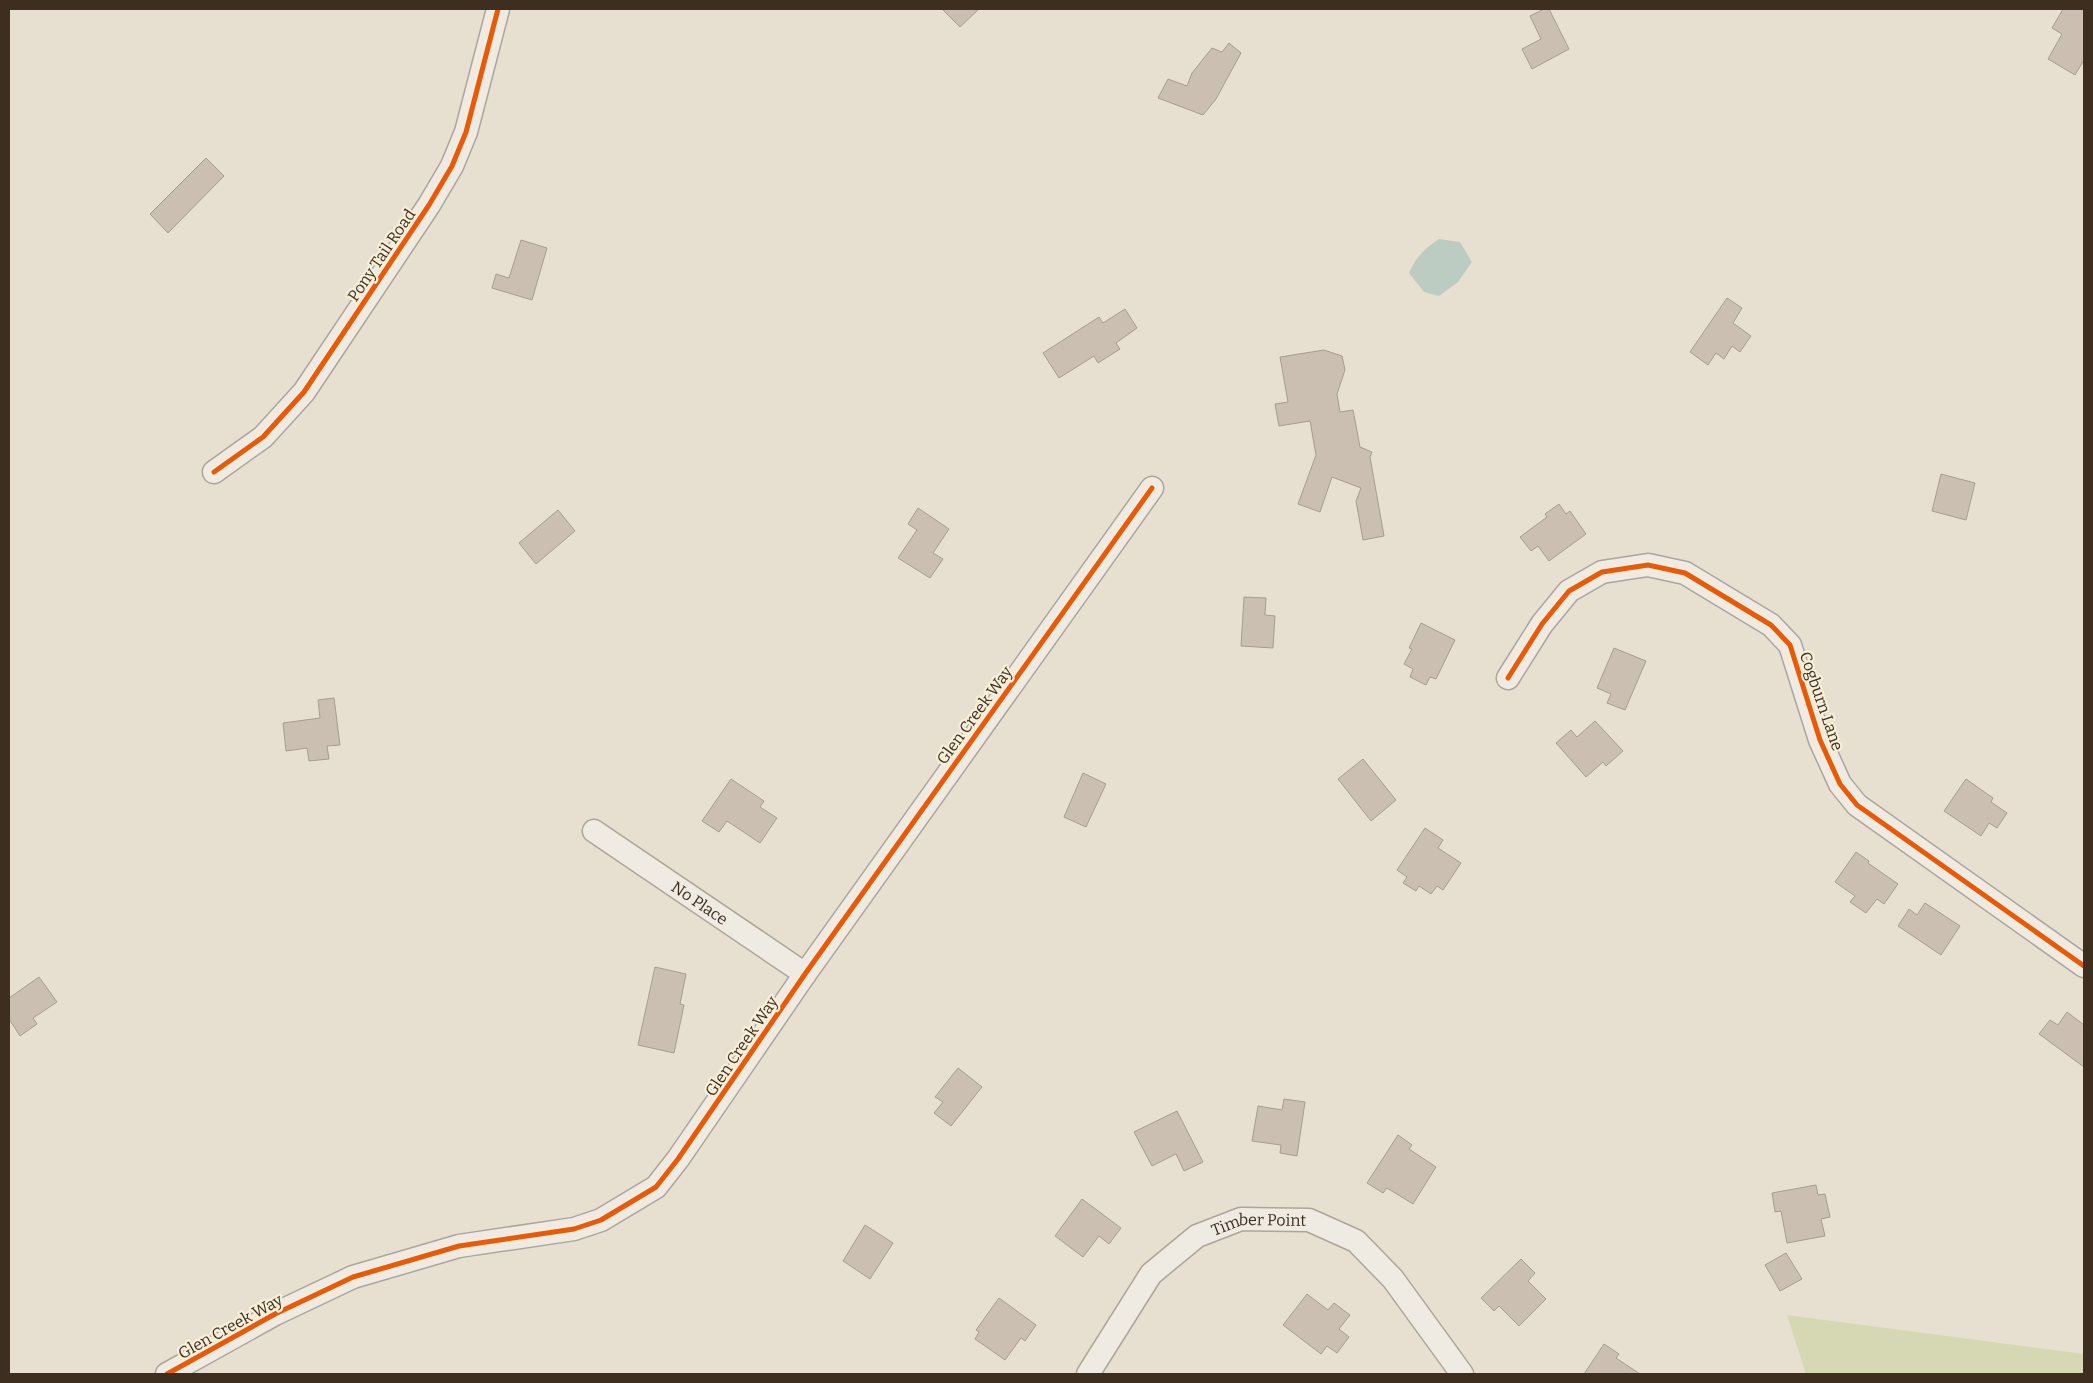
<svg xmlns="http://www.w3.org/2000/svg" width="2093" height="1383" font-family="Bitter,serif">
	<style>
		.green { fill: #d6d7b3 }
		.water { fill: #bcccc2 }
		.building { fill: #cbbfb2; stroke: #a89c90 }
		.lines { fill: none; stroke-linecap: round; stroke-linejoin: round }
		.minor-casing { stroke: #ada599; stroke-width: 25 }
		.minor { stroke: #efebe3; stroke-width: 22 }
		.cycleway-casing { stroke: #f7eed8; stroke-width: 8 }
		.cycleway { stroke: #e8590c; stroke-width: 5 }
		.labels { text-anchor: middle; stroke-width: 4.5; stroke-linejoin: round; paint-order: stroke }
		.street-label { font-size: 16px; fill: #3d2e20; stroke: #f7eed8 }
	</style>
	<rect width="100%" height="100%" fill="#e7e0d1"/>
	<polygon class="green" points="1787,1315 2084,1354 2084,1374 1806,1374"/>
	<path class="water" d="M 1439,239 L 1460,242 L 1472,262 L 1458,282 L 1439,296 L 1424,292 L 1409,273 C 1416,257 1424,249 1439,239 Z"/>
	<g class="building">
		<polygon points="942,9 979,9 960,27"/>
		<polygon points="1544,9 1549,9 1569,49 1532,69 1522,49 1541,39 1530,16"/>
		<polygon points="2063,9 2084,9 2084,60 2075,75 2048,59 2062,34 2052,28"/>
		<polygon points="1229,43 1241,53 1216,99 1203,115 1158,98 1168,79 1187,86 1192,73 1212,48 1222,52"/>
		<polygon points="206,158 224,176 168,233 150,214"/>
		<polygon points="521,240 547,248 532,300 492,288 496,274 509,278"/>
		<polygon points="1727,298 1742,308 1733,323 1751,336 1740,352 1732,346 1724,359 1716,353 1708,365 1690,352"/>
		<polygon points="1125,309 1137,328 1116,343 1120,349 1098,363 1094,356 1059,378 1043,353 1099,317 1103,323"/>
		<polygon points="1324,350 1342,356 1345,370 1337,394 1340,412 1353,410 1360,447 1372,452 1370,457 1384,536 1363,540 1356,501 1361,488 1332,477 1320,512 1298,504 1316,455 1310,421 1279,426 1275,404 1288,402 1280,357"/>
		<polygon points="1941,474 1975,483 1966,520 1932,511"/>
		<polygon points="1559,504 1566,514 1570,511 1586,534 1549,561 1538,546 1531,551 1520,537 1547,517 1545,514"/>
		<polygon points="918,508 949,529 933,553 943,559 930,578 898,558 917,530 908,524"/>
		<polygon points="558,510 575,531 536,564 519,543"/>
		<polygon points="1244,597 1266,598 1265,615 1275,616 1273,648 1241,646"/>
		<polygon points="1421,623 1455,640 1436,679 1430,677 1426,685 1410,677 1413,669 1404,664 1412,649 1409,648"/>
		<polygon points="1614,648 1646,661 1625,710 1607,703 1611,694 1597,688"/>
		<polygon points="334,698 340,745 327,746 329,759 309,761 307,748 286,751 283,723 320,718 318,700"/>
		<polygon points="1595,721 1623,751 1606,766 1603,762 1586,777 1556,743 1571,730 1577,737"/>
		<polygon points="1363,759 1396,800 1371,821 1338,779"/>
		<polygon points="1083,773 1106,784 1086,827 1064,817"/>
		<polygon points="731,779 764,801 760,807 777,818 760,843 727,821 719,832 702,821"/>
		<polygon points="1966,779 1993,798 1991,802 2007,813 1997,828 1989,823 1981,836 1944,811"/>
		<polygon points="1425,828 1443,840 1438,848 1461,863 1443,890 1437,886 1431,894 1419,886 1416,891 1403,883 1407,877 1397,870"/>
		<polygon points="1856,852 1869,861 1868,863 1898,884 1884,904 1877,899 1866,913 1850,902 1855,896 1835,882"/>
		<polygon points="1925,903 1960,926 1941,955 1898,926 1909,909 1917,915"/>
		<polygon points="655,967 686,974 680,1004 684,1005 674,1053 638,1045"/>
		<polygon points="39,977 57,1002 33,1018 37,1024 20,1036 9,1019 9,998"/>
		<polygon points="2067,1012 2084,1025 2084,1067 2039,1034 2050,1020 2058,1025"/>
		<polygon points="958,1068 982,1087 951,1126 934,1113 943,1102 935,1097"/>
		<polygon points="1284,1099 1305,1102 1297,1156 1280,1153 1281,1145 1252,1141 1258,1106 1282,1110"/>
		<polygon points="1177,1111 1203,1162 1184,1171 1176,1154 1152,1166 1134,1132"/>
		<polygon points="1398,1135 1412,1145 1409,1149 1436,1167 1413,1204 1387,1188 1383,1193 1367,1183"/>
		<polygon points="1816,1185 1818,1195 1825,1194 1830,1217 1821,1219 1825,1236 1787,1243 1781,1211 1775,1212 1772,1193"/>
		<polygon points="1082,1199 1121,1228 1109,1244 1099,1236 1083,1257 1055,1236"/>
		<polygon points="865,1225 893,1243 870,1279 843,1261"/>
		<polygon points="1786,1253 1802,1279 1780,1291 1765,1265"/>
		<polygon points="1521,1259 1535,1273 1528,1281 1546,1299 1519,1326 1499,1306 1494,1311 1481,1298"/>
		<polygon points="1307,1294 1328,1310 1334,1303 1350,1315 1339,1329 1349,1337 1337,1353 1327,1346 1321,1354 1283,1325"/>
		<polygon points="999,1298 1036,1325 1025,1341 1021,1338 1005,1360 975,1339 979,1332 976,1330"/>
		<polygon points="1604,1344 1619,1354 1616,1358 1640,1374 1584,1374"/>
	</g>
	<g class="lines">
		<defs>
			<g id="minor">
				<polyline points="214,472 263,437 304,392 429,205 452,166 466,132 498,9"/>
				<polyline points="1508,678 1542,624 1569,591 1602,572 1648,565 1685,573 1771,625 1790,645 1820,740 1840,784 1857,805 2084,966"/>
				<path id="s1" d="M 594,831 L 805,974"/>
				<polyline points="167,1374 275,1314 353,1277 459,1246 574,1229 601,1220 656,1187 678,1159 805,974 1152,488"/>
				<path id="s2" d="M 1088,1374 L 1151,1274 L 1197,1236 L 1241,1219 L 1309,1220 L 1356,1241 L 1393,1279 L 1462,1374"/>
			</g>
		</defs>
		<use href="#minor" class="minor-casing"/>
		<use href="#minor" class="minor"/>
		<defs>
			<g id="cycleway">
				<polyline points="214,472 263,437 304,392 429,205 452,166 466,132 498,9"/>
				<polyline points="1508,678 1542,624 1569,591 1602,572 1648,565 1685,573 1771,625 1790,645 1820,740 1840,784 1857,805 2084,966"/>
				<polyline points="167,1374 275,1314 353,1277 459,1246 574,1229 601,1220 656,1187 678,1159 805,974 1152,488"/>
			</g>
		</defs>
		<use href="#cycleway" class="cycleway-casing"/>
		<use href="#cycleway" class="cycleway"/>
	</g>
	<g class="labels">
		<g class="street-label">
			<text transform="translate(381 255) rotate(-56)" y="6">Pony Tail Road</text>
			<text transform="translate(1822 701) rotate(71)" y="6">Cogburn Lane</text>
			<text transform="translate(974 715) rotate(-54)" y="6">Glen Creek Way</text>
			<text dy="6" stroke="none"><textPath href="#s1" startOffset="128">No Place</textPath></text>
			<text transform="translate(741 1046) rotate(-56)" y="6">Glen Creek Way</text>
			<text dy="6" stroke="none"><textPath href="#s2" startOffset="242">Timber Point</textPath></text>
			<text transform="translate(230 1326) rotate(-29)" y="6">Glen Creek Way</text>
		</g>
	</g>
	<rect width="2093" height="1383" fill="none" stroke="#3d2e20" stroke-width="20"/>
</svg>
